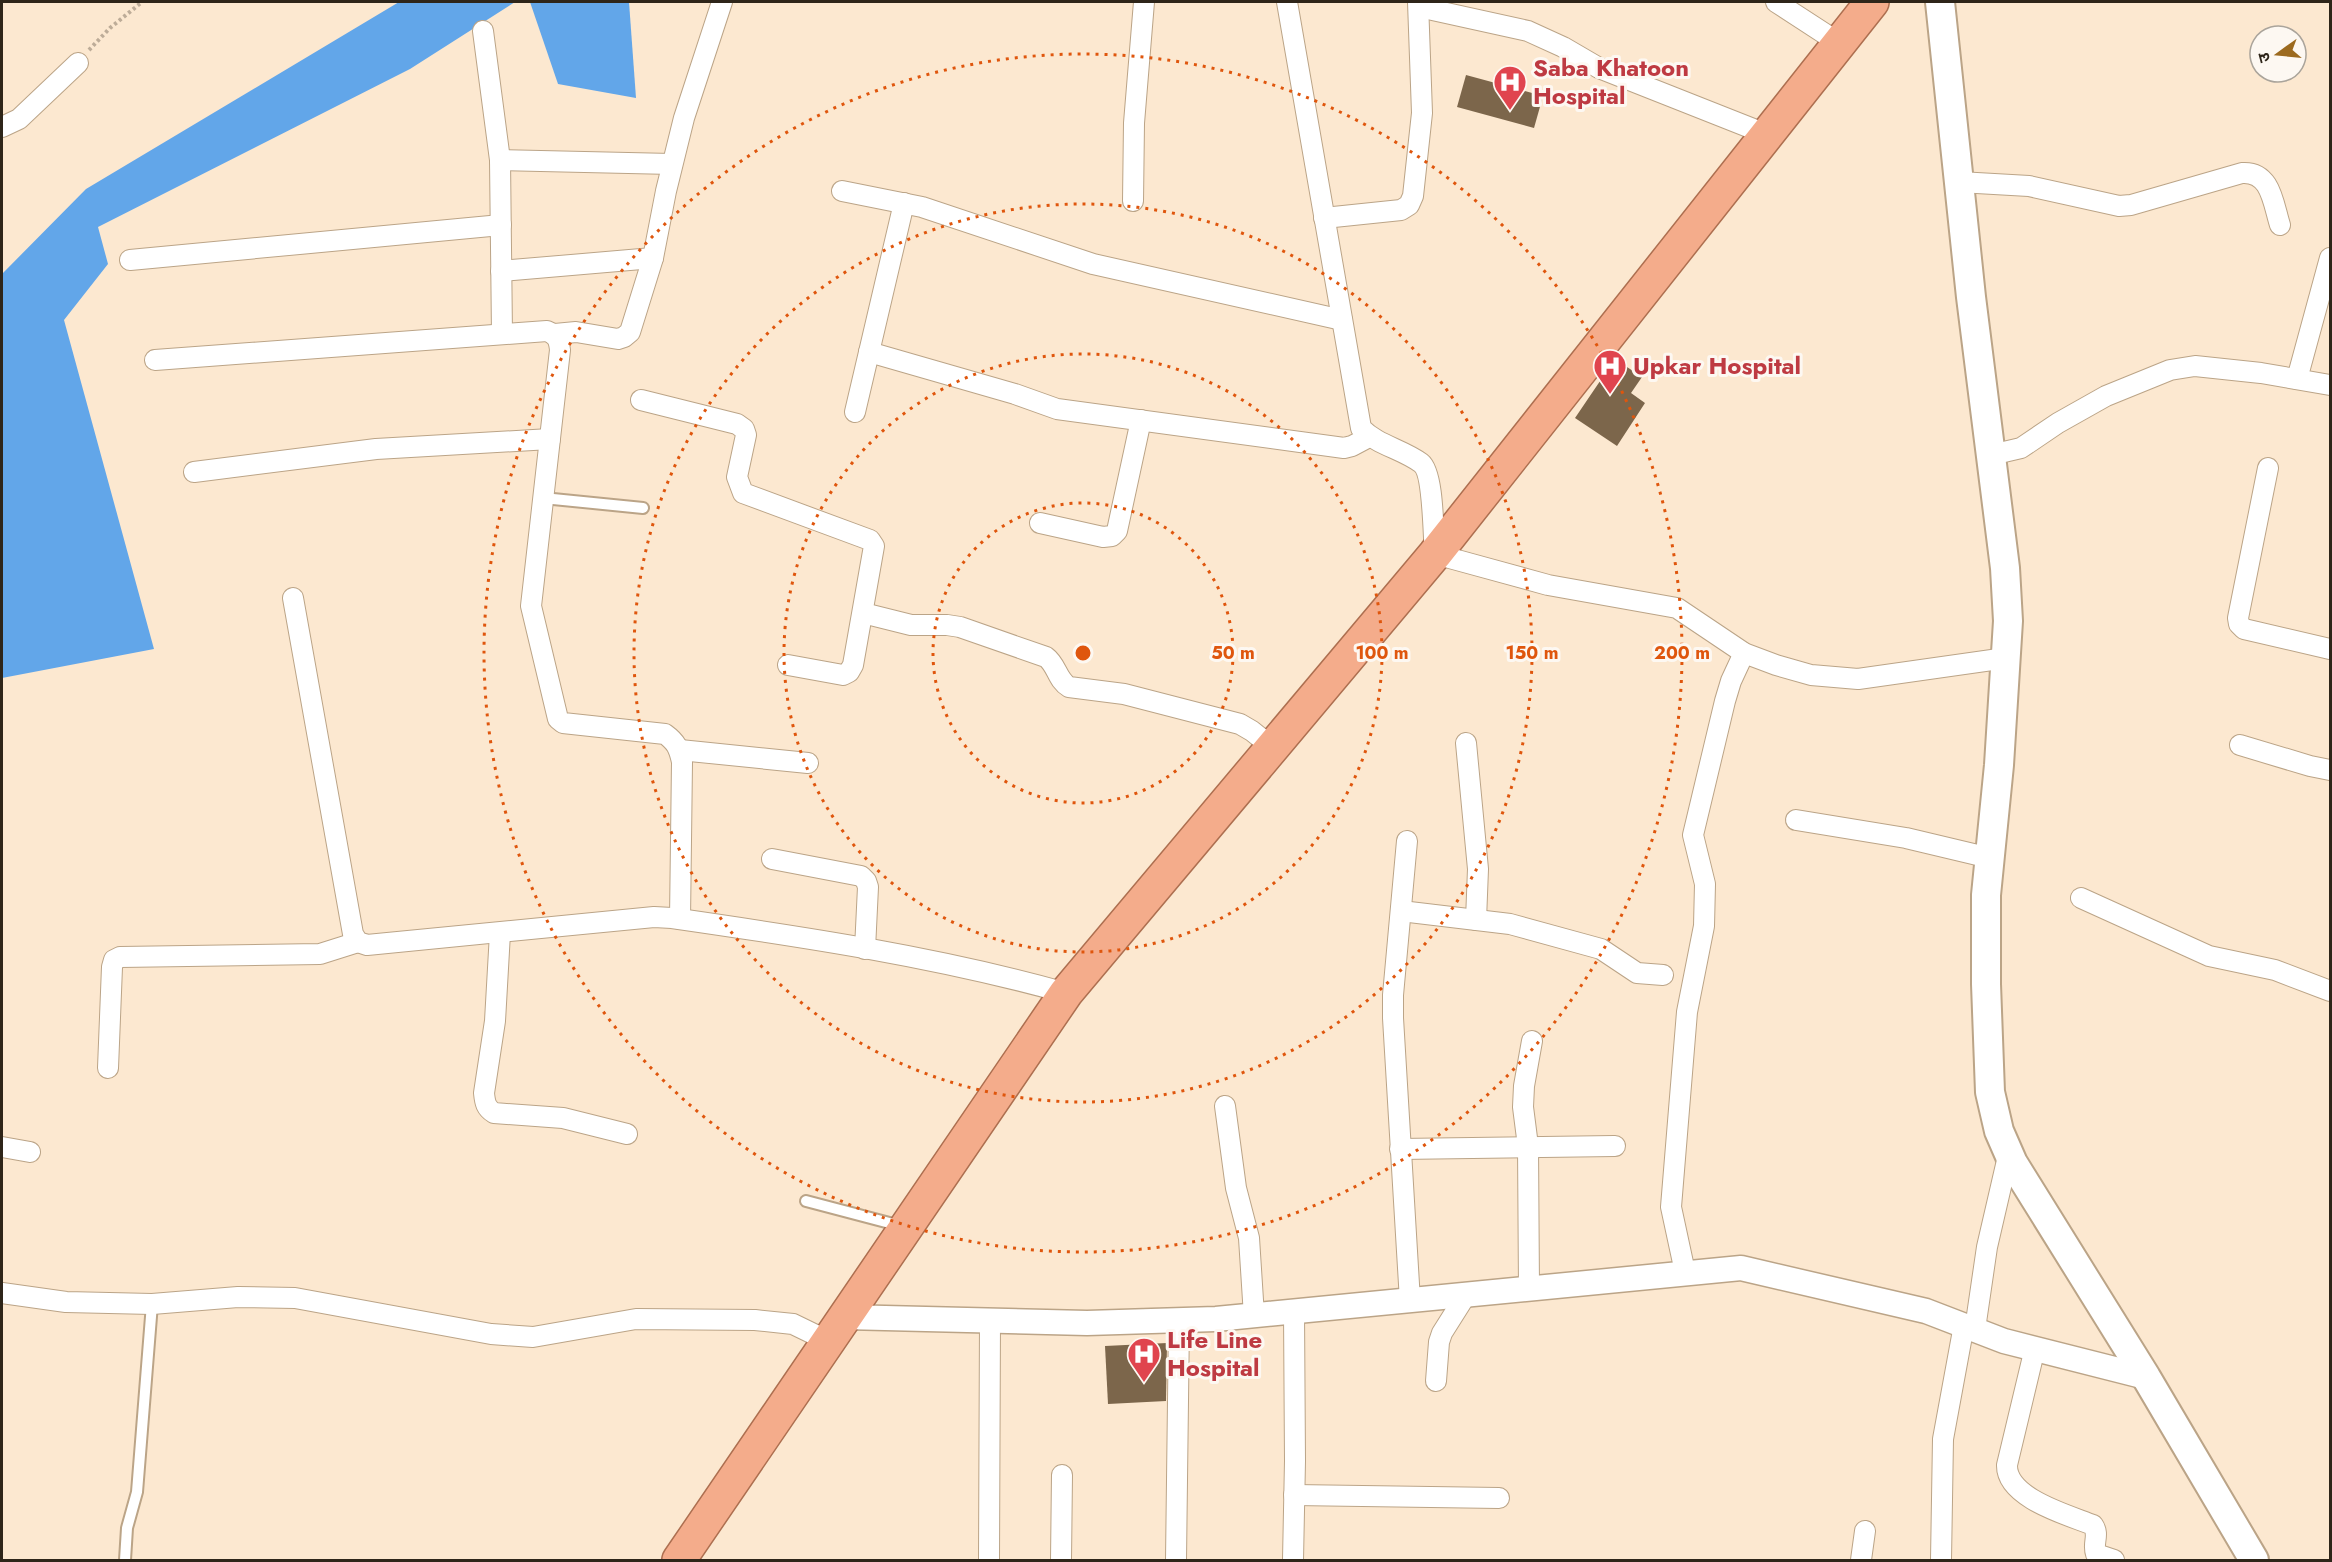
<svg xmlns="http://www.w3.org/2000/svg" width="2332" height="1562" font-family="Jost,'Noto Sans Devanagari',sans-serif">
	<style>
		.water { fill: #62a6e9 }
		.building { fill: #7c664b }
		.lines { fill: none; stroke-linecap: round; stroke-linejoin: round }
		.service-casing { stroke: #bba487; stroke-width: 14 }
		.minor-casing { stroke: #bba487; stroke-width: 22 }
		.tertiary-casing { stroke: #bba487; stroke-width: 27 }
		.secondary-casing { stroke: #bba487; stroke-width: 32 }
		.trunk-casing { stroke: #ad6f50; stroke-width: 36 }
		.path { stroke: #bdac98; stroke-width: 4; stroke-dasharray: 3 3; stroke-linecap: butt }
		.service { stroke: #fff; stroke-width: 10 }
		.minor { stroke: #fff; stroke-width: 20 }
		.tertiary { stroke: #fff; stroke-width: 24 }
		.secondary { stroke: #fff; stroke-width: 28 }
		.trunk { stroke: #f4ac8b; stroke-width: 33 }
		.ring { fill: none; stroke: #df560d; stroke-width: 3; stroke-dasharray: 3 6 }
		.labels { text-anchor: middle; stroke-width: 6; stroke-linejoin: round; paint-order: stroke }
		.health-label { font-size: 24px; font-weight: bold; fill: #be3a42; stroke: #fdf8f2; text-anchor: start }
		.centre { fill: #df560d; stroke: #fdf8f2; stroke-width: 3 }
		.ring-label { font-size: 18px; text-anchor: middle; font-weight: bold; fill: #df560d; stroke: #fdf8f2; stroke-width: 6; stroke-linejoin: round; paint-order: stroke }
	</style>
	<rect width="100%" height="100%" fill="#fce8d0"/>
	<g class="water">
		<polygon points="399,2 515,2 410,69 98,227 108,264 64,320 154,649 2,678 2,274 86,189"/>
		<polygon points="530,2 629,2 636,98 558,84"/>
	</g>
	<g class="building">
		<polygon points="1466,75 1543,96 1534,128 1457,107"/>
		<polygon points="1615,359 1642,377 1631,393 1645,403 1617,446 1575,418"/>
		<polygon points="1167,1343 1166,1401 1108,1404 1105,1346"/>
	</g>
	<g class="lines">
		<defs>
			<g id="service">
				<polyline points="543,498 643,508"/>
				<polyline points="806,1201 901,1226"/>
				<polyline points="125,1560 127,1528 137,1492 152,1304"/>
			</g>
			<g id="minor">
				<path d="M 1287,2 L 1361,428 C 1377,445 1402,449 1421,463 C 1434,473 1433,536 1435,554 L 1548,585 L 1677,608 L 1744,653 L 1776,665 L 1811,675 L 1858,679 L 2006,658"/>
				<polyline points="1776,2 1839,43"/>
				<polyline points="1419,7 1528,31 1563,47 1599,68 1766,134"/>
				<polyline points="483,31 500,160 502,334"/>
				<polyline points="2,127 19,119 78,63"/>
				<polyline points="500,160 672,164"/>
				<path d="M 1959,182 L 2029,186 L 2119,206 L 2131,205 L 2242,173 C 2271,171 2273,203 2280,225"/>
				<polyline points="842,191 922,207 1093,264 1342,320"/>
				<polyline points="1133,201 1134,123 1144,2"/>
				<polyline points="1324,218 1401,210 1409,205 1413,196 1422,113 1418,2"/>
				<polyline points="130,260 501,225"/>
				<polyline points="501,271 653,258"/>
				<polyline points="555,334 576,332 618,339 624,337 630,332 653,258 666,191 684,118 722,2"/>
				<polyline points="869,352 1015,394 1057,409 1344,448 1352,446 1369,437"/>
				<path d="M 155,360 L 547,331 C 557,335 559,340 560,350 L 531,606 L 558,719 L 563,723 L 665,734 C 676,742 679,748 682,762 L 680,919"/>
				<polyline points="2297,379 2330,258"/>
				<polyline points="641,400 737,424 744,429 746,435 737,477 743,493 870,540 874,546 853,665 849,672 843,675 788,665"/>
				<polyline points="855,412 904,203"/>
				<polyline points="1991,455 2021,448 2058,423 2106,396 2170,370 2195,366 2261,373 2330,385"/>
				<polyline points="2268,468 2238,618 2239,624 2244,629 2330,649"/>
				<polyline points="194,472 376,449 550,439"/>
				<polyline points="1040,523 1103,537 1112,536 1117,531 1141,420"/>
				<path d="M 293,598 L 353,934 L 358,942 L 367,945 L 654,917 L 672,918 C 804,937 938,957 1066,993"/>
				<path d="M 863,613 L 911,625 L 947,625 L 960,627 L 1046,657 C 1057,665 1057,680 1069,687 L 1124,694 L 1240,724 L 1252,731 L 1273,748"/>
				<polyline points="1466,743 1478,869 1476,920"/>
				<polyline points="2240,745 2310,766 2330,770"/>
				<polyline points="680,750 808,763"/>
				<polyline points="1796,820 1906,838 1990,858"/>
				<polyline points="1407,841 1393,995 1393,1018 1410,1301"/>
				<polyline points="772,859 861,876 866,881 868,887 865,949"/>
				<polyline points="2081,898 2209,956 2275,970 2330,991"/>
				<polyline points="1401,911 1510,924 1601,949 1637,973 1663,975"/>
				<path d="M 500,933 L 495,1021 L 484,1093 C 485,1103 486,1108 494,1113 L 563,1118 L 627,1134"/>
				<polyline points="108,1068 112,967 114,960 120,957 320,954 358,942"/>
				<polyline points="1225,1106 1236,1188 1249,1238 1254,1316"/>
				<polyline points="2,1147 30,1152"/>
				<polyline points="1400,1149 1615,1146"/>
				<polyline points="1685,1272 1671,1207 1687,1012 1704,926 1705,884 1693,835 1725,701 1731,681 1744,653"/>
				<polyline points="1529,1289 1528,1146 1523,1107 1524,1086 1532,1041"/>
				<polyline points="2,1293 66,1302 152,1304 238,1297 295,1298 491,1334 533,1337 636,1319 755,1320 793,1324 828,1341"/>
				<polyline points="1975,1329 1987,1247 2009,1152"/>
				<path d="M 2035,1348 L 2007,1465 C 2006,1498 2068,1515 2093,1525 C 2100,1535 2092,1543 2096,1554 L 2114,1560"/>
				<polyline points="1436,1381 1439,1342 1442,1333 1466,1295"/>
				<polyline points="1294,1495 1499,1498"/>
				<polyline points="989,1560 990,1320"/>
				<polyline points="1061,1560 1062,1475"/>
				<polyline points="1176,1560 1179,1321"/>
				<polyline points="1293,1560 1295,1461 1294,1312"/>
				<polyline points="1861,1560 1865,1531"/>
				<polyline points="1941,1560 1943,1439 1964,1325"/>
			</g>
			<polyline id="tertiary" points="844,1317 1087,1323 1216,1319 1741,1268 1926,1311 2004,1341 2146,1377"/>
			<polyline id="secondary" points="1940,2 1971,297 2005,568 2008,621 1999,765 1986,895 1986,984 1990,1092 1999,1131 2013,1163 2146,1377 2254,1560"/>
			<polyline id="trunk" points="679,1560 1066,993 1435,554 1872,2"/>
		</defs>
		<use href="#service" class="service-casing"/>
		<use href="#minor" class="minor-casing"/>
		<use href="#tertiary" class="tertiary-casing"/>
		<use href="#secondary" class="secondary-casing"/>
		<use href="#trunk" class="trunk-casing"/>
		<polyline class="path" points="89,50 110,28 142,2"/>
		<use href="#service" class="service"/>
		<use href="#minor" class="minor"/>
		<use href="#tertiary" class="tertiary"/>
		<use href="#secondary" class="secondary"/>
		<use href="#trunk" class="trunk"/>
	</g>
	<g class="ring">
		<circle cx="1083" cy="653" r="150"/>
		<circle cx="1083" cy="653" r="299"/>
		<circle cx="1083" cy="653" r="449"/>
		<circle cx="1083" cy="653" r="599"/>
	</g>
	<defs>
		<symbol id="hospital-pin" viewBox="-11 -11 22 30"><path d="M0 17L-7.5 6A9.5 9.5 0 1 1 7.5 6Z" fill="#e0444e" stroke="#fdf8f2"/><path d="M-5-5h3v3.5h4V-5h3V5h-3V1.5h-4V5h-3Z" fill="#fff"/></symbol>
	</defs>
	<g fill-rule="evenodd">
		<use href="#hospital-pin" x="1491" y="63" width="38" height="52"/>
		<use href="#hospital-pin" x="1591" y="347" width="38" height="52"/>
		<use href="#hospital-pin" x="1125" y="1335" width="38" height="52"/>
	</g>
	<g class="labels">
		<g class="health-label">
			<text x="1533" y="76">Saba Khatoon<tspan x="1533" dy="28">Hospital</tspan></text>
			<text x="1633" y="374">Upkar Hospital</text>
			<text x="1167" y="1348">Life Line<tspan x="1167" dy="28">Hospital</tspan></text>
		</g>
	</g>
	<circle cx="1083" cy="653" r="9" class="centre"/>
	<g class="ring-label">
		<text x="1233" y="659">50 m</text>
		<text x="1382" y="659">100 m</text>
		<text x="1532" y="659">150 m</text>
		<text x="1682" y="659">200 m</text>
	</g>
	<rect width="2332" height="1562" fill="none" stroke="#2e2519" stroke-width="6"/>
	<g transform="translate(2278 54) rotate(255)"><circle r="28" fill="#fdf8f2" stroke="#aaa49b" stroke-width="1.5"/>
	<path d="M0-4.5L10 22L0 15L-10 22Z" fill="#9c6a1f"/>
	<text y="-9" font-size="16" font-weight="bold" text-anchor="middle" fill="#2e2519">उ</text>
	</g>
</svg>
